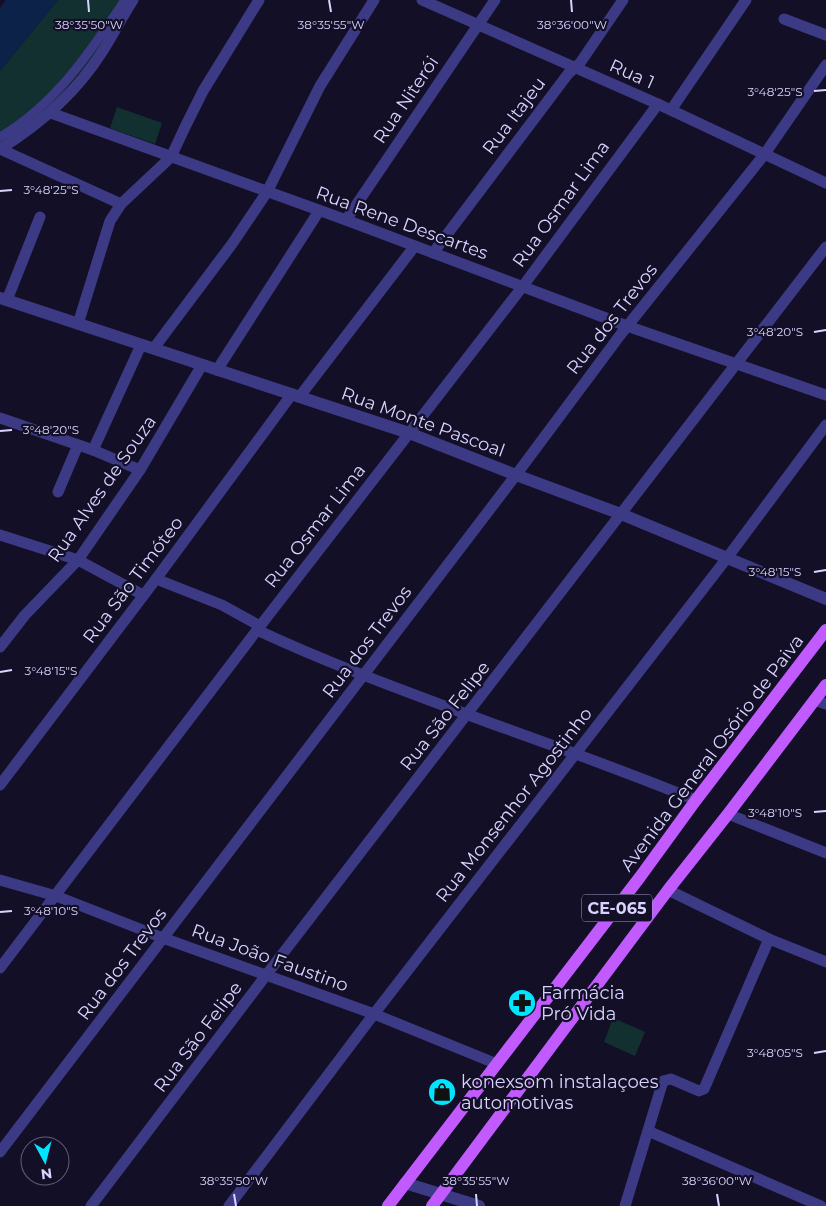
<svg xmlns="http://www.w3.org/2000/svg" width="826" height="1206" font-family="Montserrat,sans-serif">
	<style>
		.green { fill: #12302f }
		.water { fill: #0c2248 }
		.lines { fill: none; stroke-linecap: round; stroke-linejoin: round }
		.pedestrian { stroke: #3d3a85; stroke-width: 9 }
		.minor { stroke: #3d3a85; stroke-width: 11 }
		.tertiary { stroke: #3d3a85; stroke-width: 12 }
		.primary { stroke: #c25bff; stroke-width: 12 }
		.ticks { fill: none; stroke: #d9d4ff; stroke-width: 2 }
		.labels { text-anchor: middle; stroke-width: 4.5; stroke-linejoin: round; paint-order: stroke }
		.shield { fill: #130f26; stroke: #9e99be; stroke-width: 1 }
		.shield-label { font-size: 16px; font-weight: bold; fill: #d9d4ff }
		.street-label { font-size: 18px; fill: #d9d4ff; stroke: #130f26 }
		.poi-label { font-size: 18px; fill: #d9d4ff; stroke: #130f26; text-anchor: start }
		.ticks-label { font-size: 12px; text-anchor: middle; fill: #d9d4ff; stroke: #130f26; stroke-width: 4.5; stroke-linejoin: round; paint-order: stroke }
	</style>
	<rect width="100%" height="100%" fill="#130f26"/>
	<g class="green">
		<polygon points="58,0 131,0 89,62 52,105 0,144 0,71"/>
		<polygon points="117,107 162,123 155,144 110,128"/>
		<polygon points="613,1018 645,1032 635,1056 604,1042"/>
	</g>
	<polygon class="water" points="6,0 58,0 0,71 0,8"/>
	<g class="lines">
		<path class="pedestrian" d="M 0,137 C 55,105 91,51 125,0"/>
		<g class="minor">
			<polyline points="422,0 658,104 826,183"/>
			<polyline points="784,19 826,35"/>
			<polyline points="671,110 746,0"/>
			<polyline points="51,113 346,220 627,326 826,395"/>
			<path d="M 0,149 C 40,124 76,93 102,52 C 113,35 122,17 133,0"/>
			<polyline points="0,149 121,204"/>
			<polyline points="346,220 495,0"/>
			<polyline points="433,253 568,74 580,63 623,0"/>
			<polyline points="7,300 40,217"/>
			<polyline points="78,324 110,221 121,204 171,157 186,125 203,91 259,0"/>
			<polyline points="154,348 232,244 267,192 320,86 374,0"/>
			<polyline points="217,370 319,211"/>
			<polyline points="300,396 414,247"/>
			<polyline points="0,418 93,450 140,470"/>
			<polyline points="93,450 141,345"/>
			<polyline points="58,492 78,445"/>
			<polyline points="0,535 78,560 143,595"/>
			<polyline points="156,579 222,605 260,626"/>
			<path d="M 257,630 C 334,666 413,694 493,724 C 561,748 628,773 696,800"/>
			<polyline points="0,647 25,615 78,560 140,470 202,365"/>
			<polyline points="814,700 826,704"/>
			<polyline points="0,785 156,579 292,394"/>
			<polyline points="728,814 826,853"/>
			<polyline points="0,880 56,896 163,938 374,1014 497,1064"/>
			<polyline points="668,890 769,939 826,962"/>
			<polyline points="0,968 257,630 523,286 658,104"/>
			<polyline points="648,1131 821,1206"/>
			<polyline points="0,1152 516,475 621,334 764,155 826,65"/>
			<polyline points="91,1206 267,974 826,247"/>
			<polyline points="229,1206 374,1014 727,558 826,425"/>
			<polyline points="625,1206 663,1081 671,1079 699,1091 704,1089 769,939"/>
		</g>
		<g class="tertiary">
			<polyline points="0,298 409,433 516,475 621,514 826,599"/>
			<polyline points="405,1183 479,1206"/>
		</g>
		<g class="primary">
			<polyline points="388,1206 640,877 696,800 826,630"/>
			<polyline points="432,1206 668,890 728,814 826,685"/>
		</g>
	</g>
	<path class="ticks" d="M 88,0 L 89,12M 329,0 L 331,12M 571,0 L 572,12M 814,91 L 826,90M 0,191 L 12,190M 814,332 L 826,330M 0,431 L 12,430M 814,572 L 826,570M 0,672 L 12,670M 814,812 L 826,811M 0,912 L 12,911M 814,1053 L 826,1051M 234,1194 L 236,1206M 476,1194 L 477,1206M 717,1194 L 719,1206"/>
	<defs>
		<symbol id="pharmacy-disc" viewBox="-11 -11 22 22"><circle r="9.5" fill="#00e5ff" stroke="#130f26"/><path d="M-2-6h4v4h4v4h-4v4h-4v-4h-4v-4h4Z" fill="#111"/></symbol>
		<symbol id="shop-disc" viewBox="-11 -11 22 22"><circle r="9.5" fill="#00e5ff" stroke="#130f26"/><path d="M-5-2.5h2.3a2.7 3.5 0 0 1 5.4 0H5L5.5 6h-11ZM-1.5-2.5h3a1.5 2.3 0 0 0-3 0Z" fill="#111"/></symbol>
	</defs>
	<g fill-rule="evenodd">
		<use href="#pharmacy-disc" x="506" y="987" width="32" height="32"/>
		<use href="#shop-disc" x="426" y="1076" width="32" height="32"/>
	</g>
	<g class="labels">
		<rect class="shield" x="582" y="894.5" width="70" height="27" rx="4"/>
		<g class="shield-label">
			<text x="617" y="914">CE-065</text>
		</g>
		<g class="street-label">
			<text transform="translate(632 74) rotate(24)" y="6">Rua 1</text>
			<text transform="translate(406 100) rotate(-56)" y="6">Rua Niterói</text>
			<text transform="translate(514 116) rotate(-53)" y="6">Rua Itajeu</text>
			<text transform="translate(561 204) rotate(-54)" y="6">Rua Osmar Lima</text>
			<text transform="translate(402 223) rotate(20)" y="6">Rua Rene Descartes</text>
			<text transform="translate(612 319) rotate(-52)" y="6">Rua dos Trevos</text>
			<text transform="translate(423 422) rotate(20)" y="6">Rua Monte Pascoal</text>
			<text transform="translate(102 489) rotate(-55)" y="6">Rua Alves de Souza</text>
			<text transform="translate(315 526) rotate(-52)" y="6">Rua Osmar Lima</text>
			<text transform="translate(133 580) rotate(-53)" y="6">Rua São Timóteo</text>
			<text transform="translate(367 642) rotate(-53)" y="6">Rua dos Trevos</text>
			<text transform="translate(445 716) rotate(-52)" y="6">Rua São Felipe</text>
			<text transform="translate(712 753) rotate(-53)" y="6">Avenida General Osório de Paiva</text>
			<text transform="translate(514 805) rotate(-52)" y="6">Rua Monsenhor Agostinho</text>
			<text transform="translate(270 958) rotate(20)" y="6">Rua João Faustino</text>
			<text transform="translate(122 964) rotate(-53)" y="6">Rua dos Trevos</text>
			<text transform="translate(198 1037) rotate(-53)" y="6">Rua São Felipe</text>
		</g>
		<g class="poi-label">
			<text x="541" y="999">Farmácia<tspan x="541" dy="21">Pró Vida</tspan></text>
			<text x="461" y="1088">konexsom instalaçoes<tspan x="461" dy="21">automotivas</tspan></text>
		</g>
	</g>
	<g class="ticks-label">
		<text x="89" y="29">38°35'50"W</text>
		<text x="331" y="29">38°35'55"W</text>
		<text x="572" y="29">38°36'00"W</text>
		<text x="775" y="96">3°48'25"S</text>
		<text x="51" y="194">3°48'25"S</text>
		<text x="775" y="336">3°48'20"S</text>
		<text x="51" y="434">3°48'20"S</text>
		<text x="775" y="576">3°48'15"S</text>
		<text x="51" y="675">3°48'15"S</text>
		<text x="775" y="817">3°48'10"S</text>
		<text x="51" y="915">3°48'10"S</text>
		<text x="775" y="1057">3°48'05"S</text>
		<text x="234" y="1185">38°35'50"W</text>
		<text x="476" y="1185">38°35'55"W</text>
		<text x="717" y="1185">38°36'00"W</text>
	</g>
	<g transform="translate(45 1161) rotate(173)"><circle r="24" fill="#130f26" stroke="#625e7d"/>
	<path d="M0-4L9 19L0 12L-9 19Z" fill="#00e5ff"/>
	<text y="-8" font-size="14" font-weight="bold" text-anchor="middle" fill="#d9d4ff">N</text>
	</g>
</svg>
